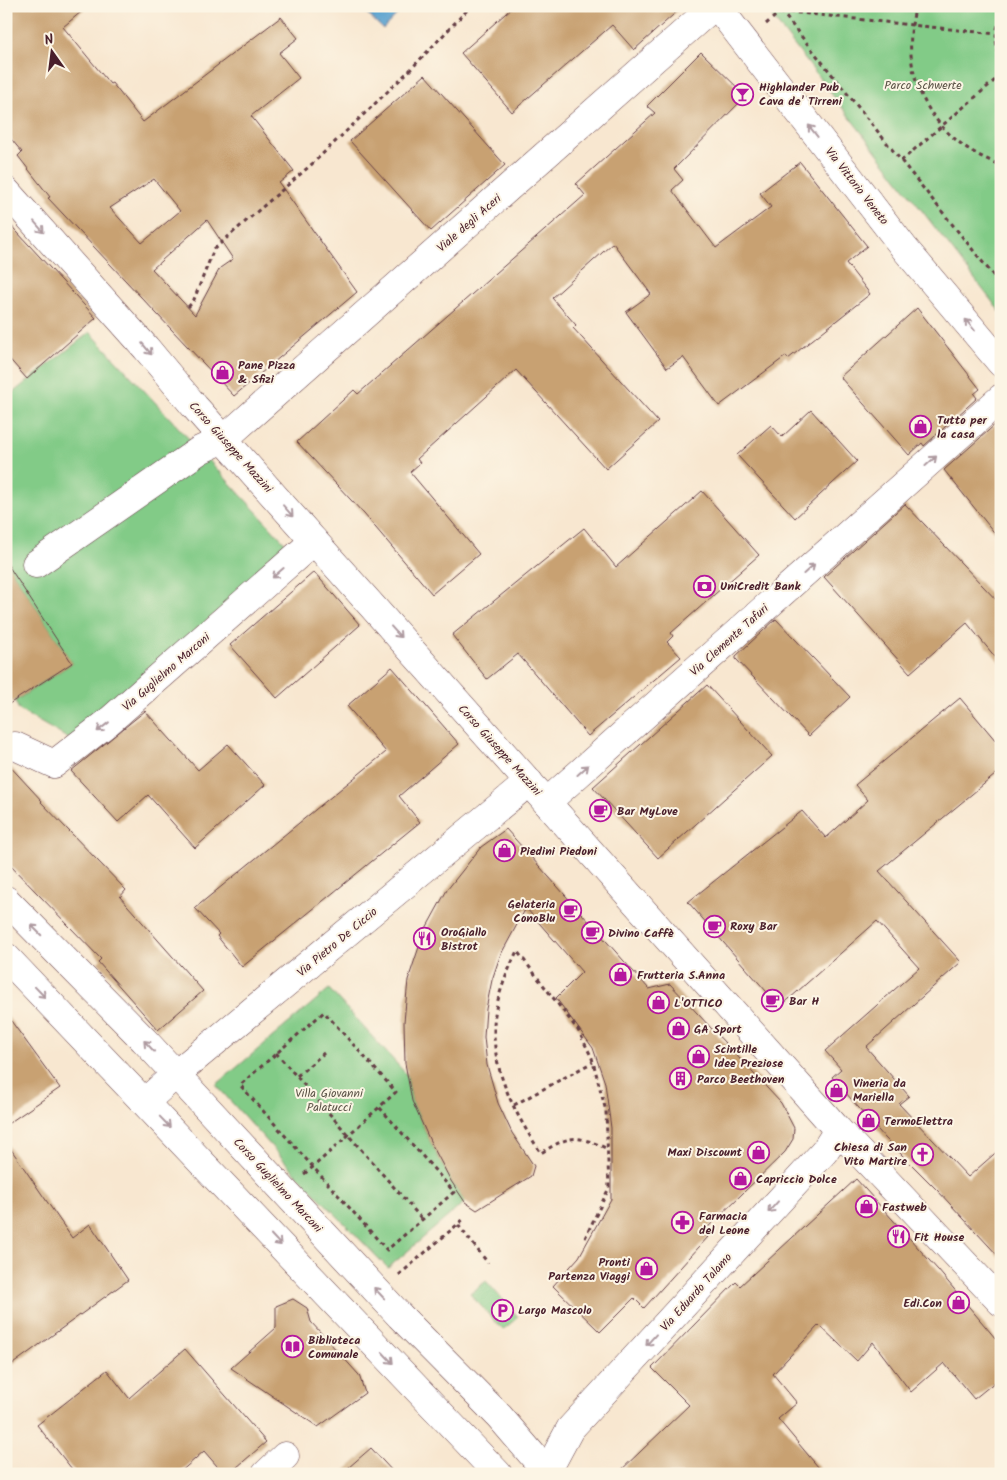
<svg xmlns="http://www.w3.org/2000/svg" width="1007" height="1480" font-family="Kalam,sans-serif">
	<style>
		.green { fill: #82cb87; stroke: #667559 }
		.water { fill: #59a1cf; stroke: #52607d }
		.building { fill: #c8a172; fill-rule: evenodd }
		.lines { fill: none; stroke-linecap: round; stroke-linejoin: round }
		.minor-casing { stroke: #643d44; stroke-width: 29 }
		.path { stroke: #643d44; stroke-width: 3; stroke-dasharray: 4 4; stroke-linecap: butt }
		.minor { stroke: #fff; stroke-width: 28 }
		.oneway { stroke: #ae9aa0 }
		.labels { text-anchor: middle; stroke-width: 4; stroke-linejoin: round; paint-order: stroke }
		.park-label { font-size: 12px; fill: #5b5347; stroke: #fcf5e5 }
		.poi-label { font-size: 12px; font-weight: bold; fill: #4a1f2b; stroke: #fcf5e5; text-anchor: start }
		.street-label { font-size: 12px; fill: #4a1f2b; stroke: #fcf5e5 }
	</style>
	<rect width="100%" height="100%" fill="#fcf5e5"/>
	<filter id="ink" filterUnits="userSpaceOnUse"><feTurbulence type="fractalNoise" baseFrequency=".02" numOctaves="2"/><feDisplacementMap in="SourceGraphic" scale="10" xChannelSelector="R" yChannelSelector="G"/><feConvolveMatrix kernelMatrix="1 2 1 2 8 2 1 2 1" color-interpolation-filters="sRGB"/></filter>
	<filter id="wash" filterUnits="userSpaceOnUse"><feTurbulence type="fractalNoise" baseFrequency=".0096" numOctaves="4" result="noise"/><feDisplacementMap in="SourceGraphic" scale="20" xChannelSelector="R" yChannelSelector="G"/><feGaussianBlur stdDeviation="1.12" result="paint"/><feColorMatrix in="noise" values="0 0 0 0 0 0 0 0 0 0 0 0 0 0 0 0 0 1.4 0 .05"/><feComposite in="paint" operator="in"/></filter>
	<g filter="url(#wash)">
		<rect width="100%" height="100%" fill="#f8e7d0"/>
		<g class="green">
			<polygon points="765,6 1001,6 1001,313 773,18"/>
			<polygon points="90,332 291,549 69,739 19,710 15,701 72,663 6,562 6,398"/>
			<polygon points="329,989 407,1075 412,1101 430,1141 451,1181 465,1202 388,1268 300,1178 216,1085"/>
			<polygon points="486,1281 518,1317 503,1330 470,1294"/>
		</g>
		<polygon class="water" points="359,6 405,6 383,29"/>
		<g id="blocks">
			<g class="building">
				<path d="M 6,6 L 88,6 L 63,27 L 110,84 L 112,83 L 143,122 L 281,17 L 298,38 L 279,53 L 299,78 L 251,116 L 294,171 L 279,183 L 357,292 L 234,396 L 48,198 L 50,197 L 18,156 L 22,152 L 6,133 ZM 154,179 L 180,211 L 142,243 L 110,208 ZM 207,220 L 233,259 L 220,268 L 195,315 L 152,269 Z"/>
				<polygon points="514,6 683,6 634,50 612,25 512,112 461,53"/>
				<polygon points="701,52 746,96 674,169 683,180 672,190 716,248 771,207 760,193 800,162 867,246 846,263 870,294 788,359 786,356 719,406 683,357 667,368 626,312 651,294 613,243 552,298 576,325 573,328 658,422 606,469 516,370 417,459 420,463 410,472 479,554 432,594 364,514 297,442 354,390 358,394 585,195 576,184 655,113 647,106"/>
				<polygon points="425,75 505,165 431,231 350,141"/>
				<polygon points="6,220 96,318 27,379 6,355"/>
				<polygon points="917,308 980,389 974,394 977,398 924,446 922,443 909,455 840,377"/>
				<polygon points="811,410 857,461 795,518 737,455 771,425 782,437"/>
				<polygon points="997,423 1001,427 1001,541 944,470"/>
				<polygon points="702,491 759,555 671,633 673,636 667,642 681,657 588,736 518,654 487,679 452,635 584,528 616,567"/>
				<polygon points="905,504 1001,605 1001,664 967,623 910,673 824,577"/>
				<polygon points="6,562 72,663 6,706"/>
				<polygon points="314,572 360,625 277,698 230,645"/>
				<polygon points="776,619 850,697 809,736 736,659 736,656"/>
				<polygon points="392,667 459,744 399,796 420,822 242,967 217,936 219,934 195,908 386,752 347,706"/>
				<polygon points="707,685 772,756 658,858 593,787"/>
				<polygon points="960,698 1001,747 1001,770 879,871 961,962 866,1047 909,1096 899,1104 968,1177 1001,1148 1001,1259 938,1191 885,1138 832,1077 841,1069 825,1051 919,968 877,921 780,1007 688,902 802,811 826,838 868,800 855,785"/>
				<polygon points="145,711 198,770 228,744 265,785 195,848 148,795 118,822 71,771"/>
				<polygon points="6,762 42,801 41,802 126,890 120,897 203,991 158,1030 98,962 101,959 6,861"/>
				<polygon points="506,829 649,989 670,984 781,1103 794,1128 793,1139 785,1152 702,1233 708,1237 644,1308 634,1298 600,1332 553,1286 579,1257 611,1199 611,1128 605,1083 593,1048 556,998 582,972 526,908 500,956 492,980 486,1009 484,1037 487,1065 498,1103 512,1133 534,1166 531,1176 477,1210 465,1202 451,1181 430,1141 412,1101 405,1063 404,1022 408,980 424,932 447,890 481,847"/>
				<polygon points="6,1014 60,1088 6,1125"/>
				<polygon points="6,1142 72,1238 90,1224 128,1280 6,1369"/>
				<polygon points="856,1179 938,1270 1001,1345 1001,1377 974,1399 944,1363 911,1392 873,1342 857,1361 819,1325 773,1374 797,1403 778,1419 824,1474 617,1474 689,1405 652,1368 736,1282 740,1286"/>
				<polygon points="293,1299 307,1308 311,1322 359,1375 365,1393 318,1427 231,1368 276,1328 276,1306"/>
				<polygon points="185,1349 266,1442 229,1474 224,1474 204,1451 178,1474 76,1474 37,1425 107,1370 129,1398"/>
				<polygon points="371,1448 395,1474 341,1474"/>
			</g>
		</g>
	</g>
	<g filter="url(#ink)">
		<use href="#blocks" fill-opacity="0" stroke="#643d44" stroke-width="1"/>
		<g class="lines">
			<defs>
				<g id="minor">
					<polyline points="717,6 905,249 1001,363"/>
					<polyline points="6,191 146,348 195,407 838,1130 1001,1302"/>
					<polyline points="36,564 200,450 224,439 714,6"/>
					<polyline points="6,747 15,746 54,764 107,723 314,541"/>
					<polyline points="547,802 1001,398"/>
					<polyline points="6,900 144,1040 400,1316 499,1416 547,1472"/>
					<polyline points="6,957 498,1474"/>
					<polyline points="145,1102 176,1074 529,782"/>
					<polyline points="547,1472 570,1429 824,1152 838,1130"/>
					<polyline points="266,1474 285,1456"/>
				</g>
			</defs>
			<use href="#minor" class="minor-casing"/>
			<g class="path">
				<path d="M 916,6 C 896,77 933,141 1001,165"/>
				<polyline points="781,11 1001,285"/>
				<polyline points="781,11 996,34"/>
				<path d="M 1001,18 C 994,32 995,45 1001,59"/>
				<polyline points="766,24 787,6"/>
				<polyline points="901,161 1001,75"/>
				<polyline points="188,307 193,302 214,249 312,164 410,70 471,6"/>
				<polyline points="276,1053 422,1219"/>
				<polyline points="297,1076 324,1053"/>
				<polyline points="514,1105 593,1062"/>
				<polyline points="304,1174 313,1167 396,1092 324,1012 240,1085 387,1250 454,1192 379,1107"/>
				<polyline points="458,1225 488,1263"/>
				<path d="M 585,1238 L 609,1188 L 606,1111 L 592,1058 L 578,1030 L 517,951 C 506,975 494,1002 494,1028 C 493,1074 517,1117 541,1153 C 571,1134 577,1135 608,1149"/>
				<polyline points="399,1275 465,1218"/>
			</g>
			<use href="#minor" class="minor"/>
		</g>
		<defs><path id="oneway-shaft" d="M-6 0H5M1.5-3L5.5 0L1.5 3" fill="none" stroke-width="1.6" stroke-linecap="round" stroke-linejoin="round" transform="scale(1.25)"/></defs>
		<g class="oneway">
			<use href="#oneway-shaft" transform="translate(813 131) rotate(-128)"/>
			<use href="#oneway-shaft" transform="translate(39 227) rotate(49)"/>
			<use href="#oneway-shaft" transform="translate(970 325) rotate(-130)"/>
			<use href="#oneway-shaft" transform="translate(147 349) rotate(50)"/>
			<use href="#oneway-shaft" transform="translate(931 461) rotate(-42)"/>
			<use href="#oneway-shaft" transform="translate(288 511) rotate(49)"/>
			<use href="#oneway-shaft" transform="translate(809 569) rotate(-42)"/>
			<use href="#oneway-shaft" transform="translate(278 573) rotate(139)"/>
			<use href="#oneway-shaft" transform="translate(396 632) rotate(48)"/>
			<use href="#oneway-shaft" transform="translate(103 727) rotate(142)"/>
			<use href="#oneway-shaft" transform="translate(583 770) rotate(-42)"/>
			<use href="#oneway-shaft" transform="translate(36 930) rotate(-135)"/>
			<use href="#oneway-shaft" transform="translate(40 992) rotate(46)"/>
			<use href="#oneway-shaft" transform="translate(149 1046) rotate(-133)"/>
			<use href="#oneway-shaft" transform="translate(165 1122) rotate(46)"/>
			<use href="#oneway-shaft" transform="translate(773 1207) rotate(132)"/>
			<use href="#oneway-shaft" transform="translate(276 1240) rotate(47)"/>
			<use href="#oneway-shaft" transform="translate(379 1293) rotate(-133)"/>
			<use href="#oneway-shaft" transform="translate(651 1340) rotate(132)"/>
			<use href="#oneway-shaft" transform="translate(388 1358) rotate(47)"/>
		</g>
	</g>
	<defs>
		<symbol id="bar-ring" viewBox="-11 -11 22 22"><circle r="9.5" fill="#fcf5e5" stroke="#b5179e" stroke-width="1.5"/><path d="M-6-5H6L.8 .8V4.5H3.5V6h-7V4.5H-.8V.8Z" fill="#b5179e"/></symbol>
		<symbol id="shop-ring" viewBox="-11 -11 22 22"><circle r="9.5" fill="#fcf5e5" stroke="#b5179e" stroke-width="1.5"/><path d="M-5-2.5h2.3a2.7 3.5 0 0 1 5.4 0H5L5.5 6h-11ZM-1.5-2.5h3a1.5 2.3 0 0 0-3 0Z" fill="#b5179e"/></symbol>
		<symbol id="bank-ring" viewBox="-11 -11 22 22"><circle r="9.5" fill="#fcf5e5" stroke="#b5179e" stroke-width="1.5"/><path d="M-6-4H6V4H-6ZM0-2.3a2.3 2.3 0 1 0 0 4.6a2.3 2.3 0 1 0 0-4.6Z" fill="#b5179e"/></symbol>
		<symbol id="cafe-ring" viewBox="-11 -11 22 22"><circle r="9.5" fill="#fcf5e5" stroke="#b5179e" stroke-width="1.5"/><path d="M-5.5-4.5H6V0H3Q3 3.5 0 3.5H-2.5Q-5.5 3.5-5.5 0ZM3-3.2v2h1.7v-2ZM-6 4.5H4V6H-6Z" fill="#b5179e"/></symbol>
		<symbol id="restaurant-ring" viewBox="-11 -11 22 22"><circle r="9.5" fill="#fcf5e5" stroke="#b5179e" stroke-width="1.5"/><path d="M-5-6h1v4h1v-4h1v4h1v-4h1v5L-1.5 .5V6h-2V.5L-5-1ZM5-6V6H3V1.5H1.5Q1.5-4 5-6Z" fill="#b5179e"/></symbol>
		<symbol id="building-ring" viewBox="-11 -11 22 22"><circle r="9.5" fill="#fcf5e5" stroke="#b5179e" stroke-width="1.5"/><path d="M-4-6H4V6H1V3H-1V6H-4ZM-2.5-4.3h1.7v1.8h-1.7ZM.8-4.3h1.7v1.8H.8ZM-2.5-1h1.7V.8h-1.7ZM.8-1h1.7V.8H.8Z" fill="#b5179e"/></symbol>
		<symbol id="church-ring" viewBox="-11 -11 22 22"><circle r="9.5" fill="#fcf5e5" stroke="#b5179e" stroke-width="1.5"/><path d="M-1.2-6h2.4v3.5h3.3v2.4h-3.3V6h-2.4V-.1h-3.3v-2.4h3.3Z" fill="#b5179e"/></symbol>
		<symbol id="pharmacy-ring" viewBox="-11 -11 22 22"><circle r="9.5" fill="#fcf5e5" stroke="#b5179e" stroke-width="1.5"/><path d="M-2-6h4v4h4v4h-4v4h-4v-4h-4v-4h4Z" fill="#b5179e"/></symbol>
		<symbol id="parking-ring" viewBox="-11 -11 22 22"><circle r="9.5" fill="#fcf5e5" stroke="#b5179e" stroke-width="1.5"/><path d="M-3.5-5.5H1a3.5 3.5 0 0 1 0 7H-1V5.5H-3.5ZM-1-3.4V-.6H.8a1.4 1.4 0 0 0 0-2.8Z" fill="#b5179e"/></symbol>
		<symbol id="library-ring" viewBox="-11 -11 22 22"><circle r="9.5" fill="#fcf5e5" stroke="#b5179e" stroke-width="1.5"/><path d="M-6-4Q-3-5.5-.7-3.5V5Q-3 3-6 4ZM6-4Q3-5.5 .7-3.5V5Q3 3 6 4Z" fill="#b5179e"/></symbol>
	</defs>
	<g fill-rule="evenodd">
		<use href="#bar-ring" x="730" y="82" width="25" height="25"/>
		<use href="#shop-ring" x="210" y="360" width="25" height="25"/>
		<use href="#shop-ring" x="908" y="414" width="25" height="25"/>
		<use href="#bank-ring" x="692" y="574" width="25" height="25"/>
		<use href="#cafe-ring" x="588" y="798" width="25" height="25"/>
		<use href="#shop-ring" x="492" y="838" width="25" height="25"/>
		<use href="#cafe-ring" x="558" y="898" width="25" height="25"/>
		<use href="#cafe-ring" x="702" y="914" width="25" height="25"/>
		<use href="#cafe-ring" x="580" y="920" width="25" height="25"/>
		<use href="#restaurant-ring" x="412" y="926" width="25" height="25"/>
		<use href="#shop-ring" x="608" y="962" width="25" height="25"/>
		<use href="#cafe-ring" x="760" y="988" width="25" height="25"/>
		<use href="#shop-ring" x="646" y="990" width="25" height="25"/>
		<use href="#shop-ring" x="666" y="1016" width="25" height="25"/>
		<use href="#shop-ring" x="686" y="1044" width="25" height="25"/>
		<use href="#building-ring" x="668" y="1066" width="25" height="25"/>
		<use href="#shop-ring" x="824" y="1078" width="25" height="25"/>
		<use href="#shop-ring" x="856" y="1108" width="25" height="25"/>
		<use href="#shop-ring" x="746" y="1140" width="25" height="25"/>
		<use href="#church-ring" x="910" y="1142" width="25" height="25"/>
		<use href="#shop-ring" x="728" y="1166" width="25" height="25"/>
		<use href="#shop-ring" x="854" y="1194" width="25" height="25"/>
		<use href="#pharmacy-ring" x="670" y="1210" width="25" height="25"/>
		<use href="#restaurant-ring" x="886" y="1224" width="25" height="25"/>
		<use href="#shop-ring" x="634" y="1256" width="25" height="25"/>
		<use href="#shop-ring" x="946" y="1290" width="25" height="25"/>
		<use href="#parking-ring" x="490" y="1298" width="25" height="25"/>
		<use href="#library-ring" x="280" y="1334" width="25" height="25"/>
	</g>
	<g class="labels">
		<g class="park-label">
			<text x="923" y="89">Parco Schwerte</text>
			<text x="329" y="1097">Villa Giovanni<tspan x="329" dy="14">Palatucci</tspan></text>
		</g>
		<g class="poi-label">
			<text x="759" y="91">Highlander Pub<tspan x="759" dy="14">Cava de' Tirreni</tspan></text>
			<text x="238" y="369">Pane Pizza<tspan x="238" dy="14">&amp; Sfizi</tspan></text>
			<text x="937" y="424">Tutto per<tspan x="937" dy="14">la casa</tspan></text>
			<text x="720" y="590">UniCredit Bank</text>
			<text x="617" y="815">Bar MyLove</text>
			<text x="520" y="855">Piedini Piedoni</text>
			<text x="555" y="908" text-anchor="end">Gelateria<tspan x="555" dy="14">ConoBlu</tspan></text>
			<text x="730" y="930">Roxy Bar</text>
			<text x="441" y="936">OroGiallo<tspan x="441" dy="14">Bistrot</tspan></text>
			<text x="608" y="937">Divino Caffè</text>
			<text x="637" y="979">Frutteria S.Anna</text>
			<text x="789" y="1005">Bar H</text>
			<text x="674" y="1007">L'OTTICO</text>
			<text x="694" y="1033">GA Sport</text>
			<text x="714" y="1053">Scintille<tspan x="714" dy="14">Idee Preziose</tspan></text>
			<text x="697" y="1083">Parco Beethoven</text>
			<text x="853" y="1087">Vineria da<tspan x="853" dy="14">Mariella</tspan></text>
			<text x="884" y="1125">TermoElettra</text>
			<text x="907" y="1151" text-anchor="end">Chiesa di San<tspan x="907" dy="14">Vito Martire</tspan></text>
			<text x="742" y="1156" text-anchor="end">Maxi Discount</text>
			<text x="756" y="1183">Capriccio Dolce</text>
			<text x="882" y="1211">Fastweb</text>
			<text x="699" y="1220">Farmacia<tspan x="699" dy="14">del Leone</tspan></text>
			<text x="914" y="1241">Fit House</text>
			<text x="630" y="1266" text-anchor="end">Pronti<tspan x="630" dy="14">Partenza Viaggi</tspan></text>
			<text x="942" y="1307" text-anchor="end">Edi.Con</text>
			<text x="518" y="1314">Largo Mascolo</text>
			<text x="308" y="1344">Biblioteca<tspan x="308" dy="14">Comunale</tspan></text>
		</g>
		<g class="street-label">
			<text transform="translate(857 186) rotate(52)" y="4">Via Vittorio Veneto</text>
			<text transform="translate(469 223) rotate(-41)" y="4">Viale degli Aceri</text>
			<text transform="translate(231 447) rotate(48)" y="4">Corso Giuseppe Mazzini</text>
			<text transform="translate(729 640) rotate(-42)" y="4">Via Clemente Tafuri</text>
			<text transform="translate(166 672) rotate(-41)" y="4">Via Guglielmo Marconi</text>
			<text transform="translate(500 750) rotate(48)" y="4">Corso Giuseppe Mazzini</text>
			<text transform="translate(337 942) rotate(-40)" y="4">Via Pietro De Ciccio</text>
			<text transform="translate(278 1185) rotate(47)" y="4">Corso Guglielmo Marconi</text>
			<text transform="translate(696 1292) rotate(-48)" y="4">Via Eduardo Talamo</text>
		</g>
	</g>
	<rect width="1007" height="1480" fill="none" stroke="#fcf5e5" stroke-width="25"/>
	<g transform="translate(52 52) rotate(346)" stroke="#fcf5e5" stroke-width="4" paint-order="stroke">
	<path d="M0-4L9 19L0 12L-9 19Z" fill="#4a1f2b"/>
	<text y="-8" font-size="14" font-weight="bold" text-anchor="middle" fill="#4a1f2b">N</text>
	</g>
</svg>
